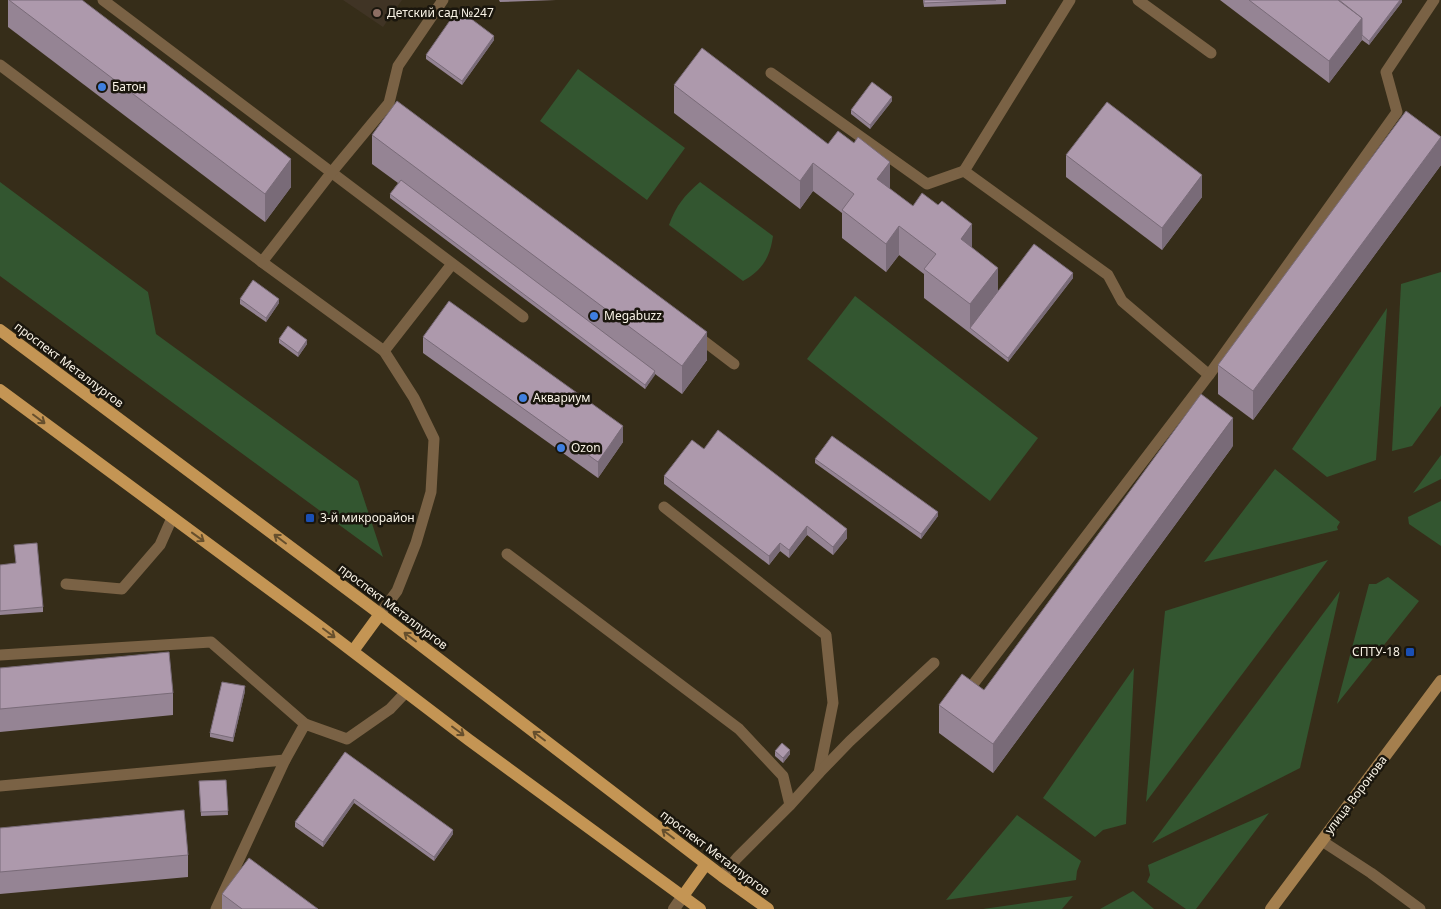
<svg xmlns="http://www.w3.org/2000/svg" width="1441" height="909" font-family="'Noto Sans',sans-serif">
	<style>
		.education { fill: #403425 }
		.green { fill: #335630 }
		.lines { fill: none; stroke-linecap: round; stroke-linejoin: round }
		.service { stroke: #7a6245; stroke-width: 11 }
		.minor { stroke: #7a6245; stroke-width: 12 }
		.secondary { stroke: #a47f4e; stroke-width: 12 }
		.primary { stroke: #c49554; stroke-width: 12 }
		.wall { fill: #958494 }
		.shaded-wall { fill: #796b78 }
		.building { fill: #ad99ac; stroke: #796b78 }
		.oneway { stroke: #664f2d }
		.education-dot { fill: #8d6e63; stroke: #1a160d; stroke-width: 2 }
		.shop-dot { fill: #3f7fe0; stroke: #1a160d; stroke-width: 2 }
		.transit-dot { fill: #1a4fb4; stroke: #1a160d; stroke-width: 2 }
		.labels { text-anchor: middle; stroke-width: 5; stroke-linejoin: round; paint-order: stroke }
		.poi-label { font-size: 12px; fill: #faf4e7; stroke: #1a160d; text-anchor: start }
		.street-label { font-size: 12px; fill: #faf4e7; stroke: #1a160d }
	</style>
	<rect width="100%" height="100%" fill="#362d19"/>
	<polygon class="education" points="343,0 402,0 383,27"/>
	<g class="green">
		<polygon points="578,69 685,148 647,200 540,121"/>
		<polygon points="0,182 148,292 156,334 358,481 383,557 0,276"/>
		<path d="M 700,182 L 773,236 C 770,258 762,270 743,281 L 669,225 C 676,205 685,195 700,182 Z"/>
		<polygon points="1441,272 1441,406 1412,446 1392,451 1401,284"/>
		<polygon points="855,296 1038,438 990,501 807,359"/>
		<polygon points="1387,308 1376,460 1327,477 1292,449"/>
		<polygon points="1441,455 1441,479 1413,493"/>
		<polygon points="1275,469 1340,522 1337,527 1338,530 1204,562"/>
		<polygon points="1441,501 1441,546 1409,524 1408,517"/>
		<polygon points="1328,560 1146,802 1165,611"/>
		<polygon points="1388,577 1419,601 1337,704 1369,584 1376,584"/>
		<polygon points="1340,591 1300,768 1152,843"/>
		<polygon points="1134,668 1126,824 1103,830 1095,837 1043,798"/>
		<polygon points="1269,813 1196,909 1186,909 1147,882 1150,875 1148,865"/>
		<polygon points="1017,815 1081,861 1077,871 1076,880 946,900"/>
		<polygon points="1133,891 1154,909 1100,909"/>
		<polygon points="1073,896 1062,909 983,909"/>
	</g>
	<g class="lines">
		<g class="service">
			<polyline points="103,0 523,317"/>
			<polyline points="1138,0 1211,53"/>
			<polyline points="0,65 262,262 331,173 389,103 398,66 443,0"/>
			<polyline points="771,73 927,184 964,171 1108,275 1122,301 1209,375"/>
			<polyline points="964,171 1070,0"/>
			<polyline points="262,262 384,351 414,398 434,439 431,492 416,543 397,591 380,614"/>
			<polyline points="696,335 734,364"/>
			<polyline points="384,351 452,264"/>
			<polyline points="664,507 826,635 833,703 819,773"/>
			<polyline points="507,554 739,729 783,776 790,805"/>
			<polyline points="66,584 122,589 160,545 172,518"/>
			<polyline points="0,655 211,642 305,724"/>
			<polyline points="974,683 1209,375 1397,112 1386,72 1434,0"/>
			<polyline points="0,786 285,760"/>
			<polyline points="1322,841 1371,873 1420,909"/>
			<polyline points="722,876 737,858 790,805 819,773 850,741 934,663"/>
			<polyline points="216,909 285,760 305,724 347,739 390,709 406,692"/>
		</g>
		<polyline class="minor" points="674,909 683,896"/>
		<polyline class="secondary" points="1271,909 1441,681"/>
		<g class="primary">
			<polyline points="0,330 380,614 722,876 768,909"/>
			<polyline points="0,390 322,628 469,740 700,909"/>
			<polyline points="353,651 380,614"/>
			<polyline points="683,896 706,864"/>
		</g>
	</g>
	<g class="wall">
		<polygon points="8,0 82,0 291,187 265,222 8,27"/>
		<polygon points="499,0 556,0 500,2"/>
		<polygon points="923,0 1006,0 1006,4 924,7"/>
		<polygon points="1220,0 1402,0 1402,2 1369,45 1362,40 1329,83"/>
		<polygon points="494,40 462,85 426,59 426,55"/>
		<polygon points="674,85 828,144 913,206 972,248 998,292 1073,278 1008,362 924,298 924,274 899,255 886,272 842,238 842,213 813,191 800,209 674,113"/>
		<polygon points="892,101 870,129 851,114 851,110"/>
		<polygon points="372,135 707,360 682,394 655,374 645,389 390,198 390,194 398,183 372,164"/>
		<polygon points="1441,137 1441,165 1253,420 1218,394 1218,365"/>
		<polygon points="1066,155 1202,197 1162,250 1066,177"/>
		<polygon points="240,299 279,303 266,322 240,304"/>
		<polygon points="423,337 623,442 598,478 423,353"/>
		<polygon points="279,339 307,344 298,357 279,343"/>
		<polygon points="1233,446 993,773 939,733 939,705 984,690"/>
		<polygon points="704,449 847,538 833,555 807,535 789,558 780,551 769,565 664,484 664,476"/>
		<polygon points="815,459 938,516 921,539 815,463"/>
		<polygon points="0,565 43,607 43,612 0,615"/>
		<polygon points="0,668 173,693 173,715 0,732"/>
		<polygon points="245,691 233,742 210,737 210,733"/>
		<polygon points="775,751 790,754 783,763 775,756"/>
		<polygon points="345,752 453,834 434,861 354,803 323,847 295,827 295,822"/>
		<polygon points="226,780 228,815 201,816 199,781"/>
		<polygon points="0,828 188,855 188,877 0,894"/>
		<polygon points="222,894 318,909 222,909"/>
	</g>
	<g class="shaded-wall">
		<polygon points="1400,0 1402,0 1402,2 1369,45 1369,41"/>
		<polygon points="1362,18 1362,40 1329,83 1329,61"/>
		<polygon points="494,36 494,40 462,85 462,81"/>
		<polygon points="892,97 892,101 870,129 870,125"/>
		<polygon points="1441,137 1441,165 1253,420 1253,391"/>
		<polygon points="291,159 291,187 265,222 265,194"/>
		<polygon points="890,162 890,190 877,179"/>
		<polygon points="813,163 813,191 800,209 800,181"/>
		<polygon points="1202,175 1202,197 1162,250 1162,228"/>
		<polygon points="972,224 972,253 961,239"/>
		<polygon points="899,226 899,255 886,272 886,244"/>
		<polygon points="998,268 998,296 970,328 970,304"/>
		<polygon points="1073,273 1073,278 1008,362 1008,358"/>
		<polygon points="279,299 279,303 266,322 266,318"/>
		<polygon points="707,332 707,360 682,394 682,366"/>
		<polygon points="307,340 307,344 298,357 298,353"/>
		<polygon points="655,371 655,375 645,389 645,385"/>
		<polygon points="1233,418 1233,446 993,773 993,744"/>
		<polygon points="623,426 623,442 598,478 598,462"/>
		<polygon points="938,512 938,516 921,539 921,534"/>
		<polygon points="807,526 807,535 789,558 789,550"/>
		<polygon points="847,529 847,538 833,555 833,547"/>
		<polygon points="780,543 780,551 769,565 769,556"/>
		<polygon points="245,686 245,691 233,742 233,738"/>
		<polygon points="790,750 790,754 783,763 783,758"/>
		<polygon points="354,799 354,803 323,847 323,842"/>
		<polygon points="453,830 453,834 434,861 434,857"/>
	</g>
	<g class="building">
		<polygon points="9,0 82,0 291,159 265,194"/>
		<polygon points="924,0 996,0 924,3"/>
		<polygon points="1249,0 1338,0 1362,18 1329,61"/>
		<polygon points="1339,0 1400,0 1369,41 1362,35 1362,18"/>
		<polygon points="458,9 494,36 462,81 426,55"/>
		<polygon points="702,48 828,144 838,131 854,143 858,137 890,162 877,179 913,206 922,193 938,205 942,201 972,224 961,239 998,268 970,304 924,269 936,254 899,226 886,244 842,210 854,194 813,163 800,181 674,85"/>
		<polygon points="872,82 892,97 870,125 851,110"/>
		<polygon points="397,101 707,332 682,366 372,135"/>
		<polygon points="1107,102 1202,175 1162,228 1066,155"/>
		<polygon points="1406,111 1441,137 1253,391 1218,365"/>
		<polygon points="401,180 655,371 645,385 390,194"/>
		<polygon points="1034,244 1073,273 1008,358 970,328"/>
		<polygon points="253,280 279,299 266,318 240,299"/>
		<polygon points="449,301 623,426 598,462 423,337"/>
		<polygon points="288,326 307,340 298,353 279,339"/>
		<polygon points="1201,394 1233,418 993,744 939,705 962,674 984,690"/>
		<polygon points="718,430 847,529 833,547 807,526 789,550 780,543 769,556 664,476 692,440 704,449"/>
		<polygon points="832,436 938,512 921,534 815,459"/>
		<polygon points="37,543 43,607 0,611 0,565 16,563 14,545"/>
		<polygon points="169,652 173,693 0,709 0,668"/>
		<polygon points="222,682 245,686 233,738 210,733"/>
		<polygon points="782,743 790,750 783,758 775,751"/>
		<polygon points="345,752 453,830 434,857 354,799 323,842 295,822"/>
		<polygon points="226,780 228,811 201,812 199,781"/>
		<polygon points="184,810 188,855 0,872 0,828"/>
		<polygon points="249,858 318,909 242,909 222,894"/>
	</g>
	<defs><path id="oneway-shaft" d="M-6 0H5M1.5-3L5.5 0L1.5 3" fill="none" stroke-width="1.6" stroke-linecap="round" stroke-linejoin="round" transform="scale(1.25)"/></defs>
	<g class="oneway">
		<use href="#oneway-shaft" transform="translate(39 419) rotate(37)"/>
		<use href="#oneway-shaft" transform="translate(198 537) rotate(36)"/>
		<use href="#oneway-shaft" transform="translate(280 539) rotate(-143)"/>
		<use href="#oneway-shaft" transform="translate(329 633) rotate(37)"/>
		<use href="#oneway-shaft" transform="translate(410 637) rotate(-143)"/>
		<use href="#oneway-shaft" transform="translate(458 731) rotate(37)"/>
		<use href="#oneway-shaft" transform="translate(539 736) rotate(-143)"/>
		<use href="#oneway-shaft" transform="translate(668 834) rotate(-143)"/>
	</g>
	<circle class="education-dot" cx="377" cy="13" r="5"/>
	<g class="shop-dot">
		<circle cx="102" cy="87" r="5"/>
		<circle cx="594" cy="316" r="5"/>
		<circle cx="523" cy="398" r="5"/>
		<circle cx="561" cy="448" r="5"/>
	</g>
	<g class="transit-dot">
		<rect x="305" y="513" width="10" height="10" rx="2.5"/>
		<rect x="1405" y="647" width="10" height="10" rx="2.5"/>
	</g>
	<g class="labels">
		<g class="poi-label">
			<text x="387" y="17">Детский сад №247</text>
			<text x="112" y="91">Батон</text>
			<text x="604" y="320">Megabuzz</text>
			<text x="533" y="402">Аквариум</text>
			<text x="571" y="452">Ozon</text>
			<text x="320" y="522">3-й микрорайон</text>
			<text x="1400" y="656" text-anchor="end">СПТУ-18</text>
		</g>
		<g class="street-label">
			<text transform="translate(69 365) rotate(37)" y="4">проспект Металлургов</text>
			<text transform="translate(393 607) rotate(37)" y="4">проспект Металлургов</text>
			<text transform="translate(1356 795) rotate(-53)" y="4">улица Воронова</text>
			<text transform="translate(715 853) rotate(37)" y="4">проспект Металлургов</text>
		</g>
	</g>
</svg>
